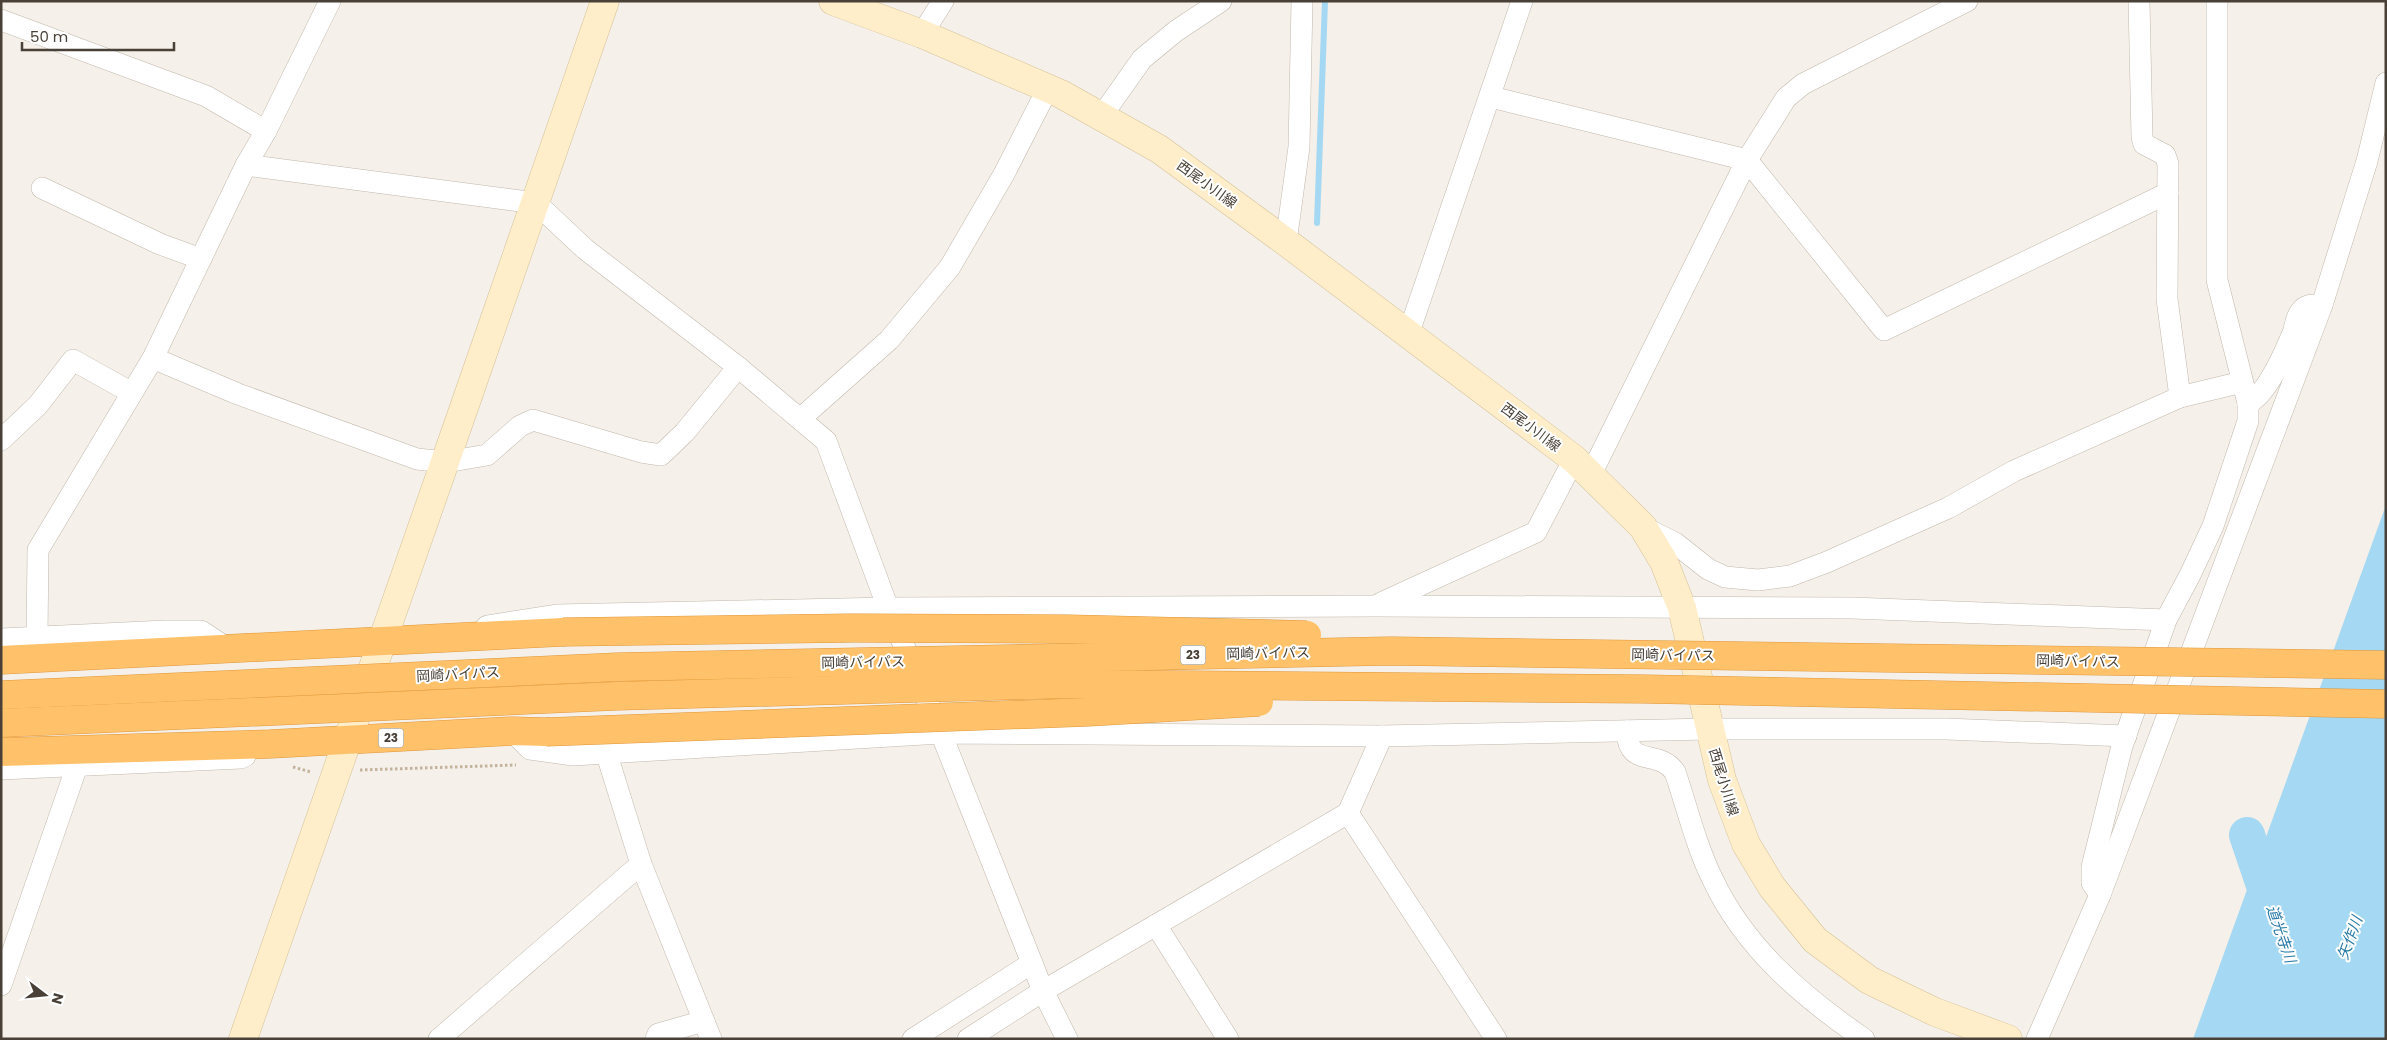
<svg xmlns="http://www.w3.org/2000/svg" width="2387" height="1040" font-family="Poppins,'Noto Sans JP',sans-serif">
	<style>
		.water { fill: #a5d8f2 }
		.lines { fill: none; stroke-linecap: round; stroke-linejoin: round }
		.stream { stroke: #a5d8f2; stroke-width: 6 }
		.river { stroke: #a5d8f2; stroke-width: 36 }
		.street-casing { stroke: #c1b8ab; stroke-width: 22 }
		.secondary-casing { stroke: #d5c199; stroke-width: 29 }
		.highway-casing { stroke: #e19637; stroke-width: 29 }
		.path { stroke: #c3b29c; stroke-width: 3; stroke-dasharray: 2.5 2.5; stroke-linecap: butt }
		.street { stroke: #fff; stroke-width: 21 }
		.secondary { stroke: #ffeec9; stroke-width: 28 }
		.highway { stroke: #ffc26a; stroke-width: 28 }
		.highway-bridge-casing { stroke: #e19637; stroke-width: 29; stroke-linecap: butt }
		.highway-bridge { stroke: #ffc26a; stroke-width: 28 }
		.labels { text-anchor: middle; stroke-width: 4; stroke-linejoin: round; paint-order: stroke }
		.shield { fill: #fff; stroke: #807a73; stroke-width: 1 }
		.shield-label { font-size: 12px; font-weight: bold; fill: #494137 }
		.street-label { font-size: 14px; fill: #494137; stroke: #fff }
		.water-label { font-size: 15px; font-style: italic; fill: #2a7ba7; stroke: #fff }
	</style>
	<rect width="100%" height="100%" fill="#f5f0e9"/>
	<polygon class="water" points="2386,505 2386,1039 2193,1039"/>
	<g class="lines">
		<polyline class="stream" points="1317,223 1325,1"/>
		<polyline class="river" points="2247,835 2272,909"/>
		<defs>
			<g id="street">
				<polyline points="1,20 206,96 266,131"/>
				<polyline points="922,34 943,1"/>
				<polyline points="1491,97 1747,160 1884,330 2168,193"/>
				<polyline points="1101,117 1142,59 1176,31 1221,1"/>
				<polyline points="246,165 536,203 585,249 738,367 826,441 888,608 941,733 1043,991 1067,1039"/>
				<polyline points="42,188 160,244 201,259"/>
				<polyline points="1286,242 1299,147 1302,1"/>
				<polyline points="1408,335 1522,1"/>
				<polyline points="153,358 238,394 417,459 446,462 487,455 520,426 533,420 641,452 661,455 685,432 738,367"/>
				<polyline points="2180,397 2242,382"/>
				<path d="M 2248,403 C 2267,395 2285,352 2293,333 C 2295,327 2296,316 2301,311 C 2306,304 2313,305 2322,305"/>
				<polyline points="800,419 889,340 950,267 1004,174 1048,88"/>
				<polyline points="1,440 38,405 73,360 132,393"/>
				<polyline points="1591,474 1747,160 1786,98 1803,84 1967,1"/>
				<polyline points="1643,527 1675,543 1708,569 1725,577 1758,580 1790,576 1827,562 1948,508 2014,471 2180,397 2167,299 2168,164 2165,155 2144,144 2142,137 2139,1"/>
				<polyline points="1381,603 1536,532 1574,459"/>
				<polyline points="487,626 557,615 888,608 1376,606 1852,608 2166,620"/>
				<polyline points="37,637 38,550 153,358 246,165 266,131 330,1"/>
				<polyline points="1,639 165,631 201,631 228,649"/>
				<polyline points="512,731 530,749 573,755 941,733 1382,736 1709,729 1946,729 2126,736"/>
				<path d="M 1627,731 C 1628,769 1658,748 1675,772 C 1687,807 1696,846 1713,880 C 1745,948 1803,997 1864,1039"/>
				<polyline points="607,755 641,864 711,1039"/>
				<polyline points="1,769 241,758 245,756"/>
				<polyline points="1348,813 1496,1039"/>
				<polyline points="2100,895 2092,883 2092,867 2122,746 2166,620 2190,575 2213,526 2248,421 2248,403 2217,280 2217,1"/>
				<polyline points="1156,925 1228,1039"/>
				<polyline points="1,985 77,766"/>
				<polyline points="439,1039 641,864"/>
				<polyline points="656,1039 658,1034 704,1021"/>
				<polyline points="913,1039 1032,963"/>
				<polyline points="968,1039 1043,991 1348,813 1382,736"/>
				<polyline points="2037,1039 2100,895 2322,305 2367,161 2386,83"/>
			</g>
			<g id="secondary">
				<polyline points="833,1 922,34 1061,94 1159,149 1286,242 1574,459 1643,527 1664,562 1682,608 1722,780 1746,844 1772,887 1815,940 1869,980 1935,1012 2008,1039"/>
				<path d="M 243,1039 C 362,692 487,348 605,1"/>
			</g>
			<g id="highway">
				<polyline points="1,660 563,632"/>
				<polyline points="1,752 270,744 512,731 546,732"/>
			</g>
		</defs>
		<use href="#street" class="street-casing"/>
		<use href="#secondary" class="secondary-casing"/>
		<use href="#highway" class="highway-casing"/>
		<g class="path">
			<polyline points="293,767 311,772"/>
			<polyline points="360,770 516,765"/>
		</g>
		<use href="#street" class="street"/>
		<use href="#secondary" class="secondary"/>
		<use href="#highway" class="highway"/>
		<defs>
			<g id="highway-bridge">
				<polyline points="563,632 853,628 1068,629 1307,635"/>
				<polyline points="1,695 618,667 1390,651 2386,665"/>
				<polyline points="1,723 616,696 1068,684 1644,689 2386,704"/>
				<polyline points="546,732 1088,712 1259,702"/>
			</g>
		</defs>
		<use href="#highway-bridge" class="highway-bridge-casing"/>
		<use href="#highway-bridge" class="highway-bridge"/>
	</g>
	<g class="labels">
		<g class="shield">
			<rect x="1180.5" y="645.5" width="25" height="19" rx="4"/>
			<rect x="378.5" y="728.5" width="25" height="19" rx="4"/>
		</g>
		<g class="shield-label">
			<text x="1193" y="659">23</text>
			<text x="391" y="742">23</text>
		</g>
		<g class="street-label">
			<text transform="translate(1207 184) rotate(36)" y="5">西尾小川線</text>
			<text transform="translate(1531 427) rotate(37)" y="5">西尾小川線</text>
			<text transform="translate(1268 653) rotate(-1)" y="5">岡崎バイパス</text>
			<text transform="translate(1673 655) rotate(1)" y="5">岡崎バイパス</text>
			<text transform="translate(2078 661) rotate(1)" y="5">岡崎バイパス</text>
			<text transform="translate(863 662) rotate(-1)" y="5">岡崎バイパス</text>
			<text transform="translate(458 674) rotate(-3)" y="5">岡崎バイパス</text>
			<text transform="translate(1724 782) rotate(73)" y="5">西尾小川線</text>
		</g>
		<g class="water-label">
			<text transform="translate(2281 934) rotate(71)" y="5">道光寺川</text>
			<text transform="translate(2350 938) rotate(-70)" y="5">矢作川</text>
		</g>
	</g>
	<rect width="2387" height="1040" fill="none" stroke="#494137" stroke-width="5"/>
	<g transform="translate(45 995) rotate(106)" stroke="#ffffff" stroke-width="4" paint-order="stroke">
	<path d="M0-4L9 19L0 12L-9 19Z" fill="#494137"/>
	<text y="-8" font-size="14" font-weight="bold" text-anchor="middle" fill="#494137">N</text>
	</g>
	<path d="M22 42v8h152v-8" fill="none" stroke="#494137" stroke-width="2.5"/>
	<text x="30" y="42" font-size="15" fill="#494137" stroke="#ffffff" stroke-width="4" paint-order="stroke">50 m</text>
</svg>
